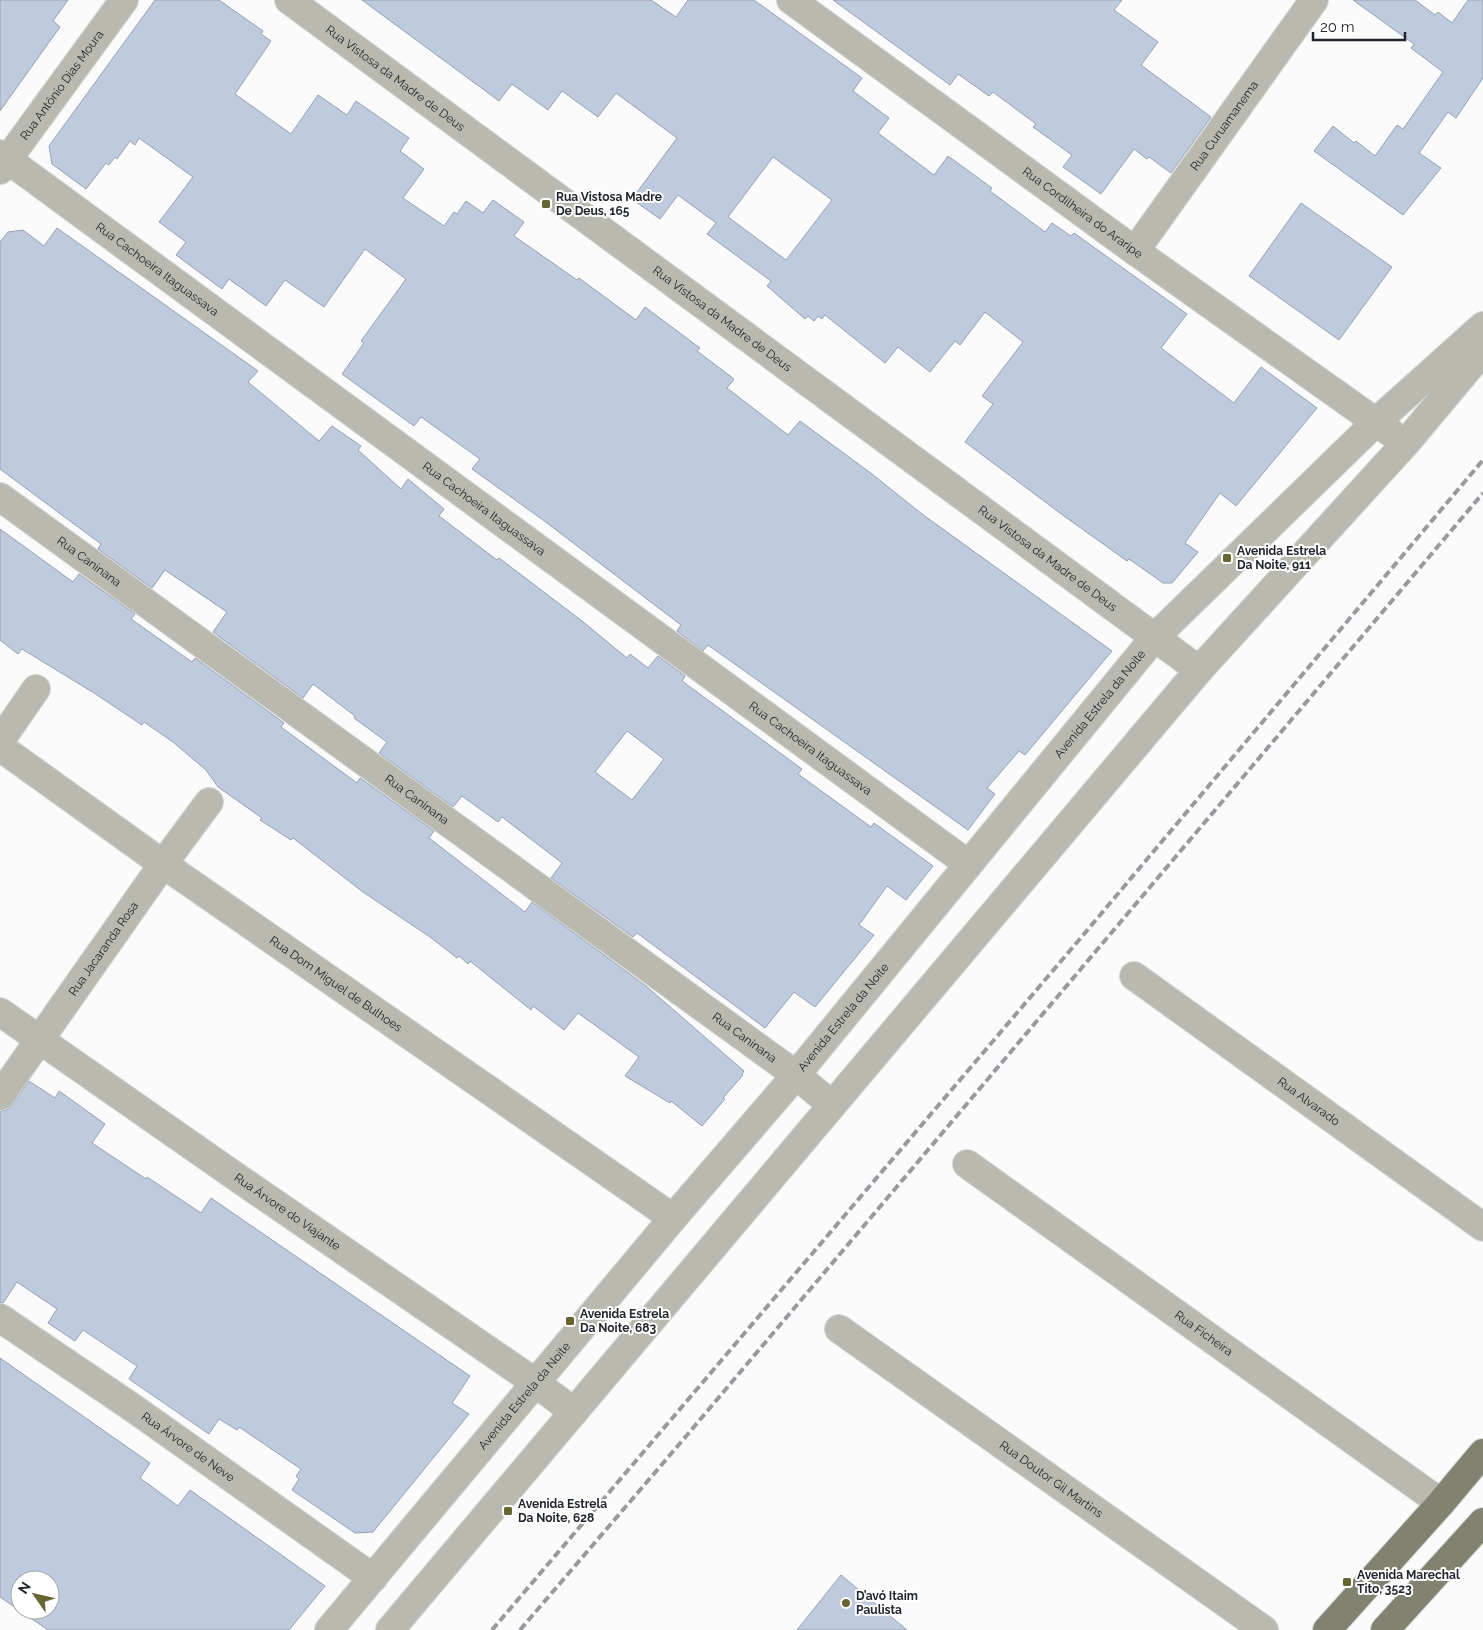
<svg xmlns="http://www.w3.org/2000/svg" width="1483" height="1630" font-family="Raleway,sans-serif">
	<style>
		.building { fill: #becade; stroke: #95a1b4; fill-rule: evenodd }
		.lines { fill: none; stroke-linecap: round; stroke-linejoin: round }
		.minor-casing { stroke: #d4d4d6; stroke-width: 30 }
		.major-casing { stroke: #d4d4d6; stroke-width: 30 }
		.minor { stroke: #b9b9af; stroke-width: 28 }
		.major { stroke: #828270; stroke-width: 28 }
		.rail { stroke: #999a9e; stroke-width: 4; stroke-dasharray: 8 4; stroke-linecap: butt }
		.poi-dot { fill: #696532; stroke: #fff; stroke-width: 2 }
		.labels { text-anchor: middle; stroke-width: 4; stroke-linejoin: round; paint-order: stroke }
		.street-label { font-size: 12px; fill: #21252d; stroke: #fff }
		.poi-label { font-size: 12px; font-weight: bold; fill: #21252d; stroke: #fff; text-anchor: start }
	</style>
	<rect width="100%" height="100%" fill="#fbfbfb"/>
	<g class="building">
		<polygon points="0,0 68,0 53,21 60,27 0,111"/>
		<polygon points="155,0 219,0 263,31 261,34 271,41 235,94 291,134 318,95 347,115 356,101 409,138 400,151 424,169 403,198 444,226 454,212 457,214 466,201 483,213 493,200 524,222 514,236 577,280 579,278 636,320 645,307 700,348 697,351 734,379 727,388 788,435 800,421 872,474 922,514 1112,651 1025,755 1019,751 987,788 995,794 968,830 708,645 703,651 677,631 681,625 543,520 472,469 480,459 421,417 414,426 342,374 364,343 361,341 406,279 365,249 324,307 285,280 266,306 229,279 222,289 176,255 186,242 159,222 193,177 139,138 135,145 130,141 117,159 115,157 109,165 106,163 86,189 52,164 49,146"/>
		<path d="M 362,0 L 651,0 L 676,17 L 688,0 L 754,0 L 862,78 L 853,91 L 889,118 L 878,133 L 934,175 L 948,156 L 992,188 L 990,191 L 1045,232 L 1052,223 L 1071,236 L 1074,233 L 1187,314 L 1161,348 L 1234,403 L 1261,367 L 1317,408 L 1236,506 L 1220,493 L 1185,543 L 1198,552 L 1172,583 L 1163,583 L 1129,559 L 1127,561 L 1064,516 L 965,442 L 993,404 L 982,396 L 1023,342 L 985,312 L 960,345 L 955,341 L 930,372 L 898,347 L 885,363 L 825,315 L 822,319 L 818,316 L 814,321 L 808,316 L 805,319 L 767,286 L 771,281 L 707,234 L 716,223 L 678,195 L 660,219 L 632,199 L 677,138 L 616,93 L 598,117 L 562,91 L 548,110 L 512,84 L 499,101 ZM 773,157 L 832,200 L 786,260 L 728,217 Z"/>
		<polygon points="833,0 1122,0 1114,10 1158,42 1141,65 1211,117 1171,173 1149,157 1147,159 1134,149 1101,194 1063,167 1072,155 1033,127 1036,124 993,92 989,96 958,74 950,85"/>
		<polygon points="1353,0 1415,0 1435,15 1438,12 1452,23 1468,0 1483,0 1483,78 1456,118 1448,112 1419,153 1441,168 1403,215 1314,151 1333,126 1354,143 1356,141 1375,156 1397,125 1403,129 1443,72 1411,48 1414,44"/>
		<polygon points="1301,203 1392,267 1339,340 1249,276"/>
		<path d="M 57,228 L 258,371 L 248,382 L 319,441 L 332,426 L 361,446 L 358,450 L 401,489 L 408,479 L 444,509 L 439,516 L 497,560 L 499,558 L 582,621 L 627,658 L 630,654 L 648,668 L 658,656 L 685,676 L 682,681 L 802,769 L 798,774 L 871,827 L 874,823 L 933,866 L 906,900 L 887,886 L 859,925 L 874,935 L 815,1007 L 794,992 L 765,1028 L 637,933 L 633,937 L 551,878 L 562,863 L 502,817 L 498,822 L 462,796 L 453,807 L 379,753 L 387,742 L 354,718 L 355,716 L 313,684 L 303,698 L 213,632 L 227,612 L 165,570 L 152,588 L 98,549 L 101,544 L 0,469 L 0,242 L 8,232 L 23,230 L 44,246 ZM 627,731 L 664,759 L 632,800 L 595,772 Z"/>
		<polygon points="0,529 73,582 79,574 135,614 131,619 192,662 195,658 284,723 281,727 357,783 360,778 434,831 429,838 525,912 532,902 646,986 744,1071 742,1074 743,1075 723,1098 725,1099 702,1126 671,1101 670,1103 625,1076 639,1057 578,1013 564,1030 533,1006 531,1010 470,961 468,964 459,956 457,958 430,937 363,892 293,838 291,840 260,820 262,818 218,787 206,770 173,742 144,722 142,725 94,693 22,649 18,654 0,640"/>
		<polygon points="29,1081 55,1098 59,1091 105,1124 92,1143 146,1179 147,1177 201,1213 211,1198 470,1376 452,1403 469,1414 373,1532 355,1533 292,1490 299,1479 296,1476 301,1469 239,1427 237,1430 219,1419 209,1434 129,1379 137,1366 83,1330 75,1341 48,1323 57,1309 17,1282 3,1303 0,1303 0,1111 7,1110 12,1105"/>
		<path d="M 0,1358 L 150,1463 L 140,1478 L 178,1506 L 190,1490 L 325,1586 L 289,1630 L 48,1630 L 0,1597 ZM 20,1580 L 50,1580 L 50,1610 L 20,1610 Z"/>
		<polygon points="841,1575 907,1630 797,1630"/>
	</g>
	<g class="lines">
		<defs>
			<g id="minor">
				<path id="s1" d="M 289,0 L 1199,670"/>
				<path id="s2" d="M 791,0 L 1135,251 L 1390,432"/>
				<path id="s3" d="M 0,154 L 968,864"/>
				<path id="s4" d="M 0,170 L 124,0"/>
				<path id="s5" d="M 1135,251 L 1314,0"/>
				<path id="s6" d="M 0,497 L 796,1075 L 832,1105"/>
				<polyline points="0,741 36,689"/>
				<path id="s7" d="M 0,747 L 163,864 L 673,1218"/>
				<path id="s8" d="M 1134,976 L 1483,1227"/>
				<path id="s9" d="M 0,1012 L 235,1176 L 536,1383 L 574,1412"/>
				<path id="s10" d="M 0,1096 L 163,864 L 209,802"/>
				<path id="s11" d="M 967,1164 L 1441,1503"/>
				<path id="s12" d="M 0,1318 L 133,1408 L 373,1578"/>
				<path id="s13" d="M 839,1329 L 1264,1630"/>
				<path id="s14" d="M 329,1630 L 673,1218 L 796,1075 L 1154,638 L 1376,422 L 1483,326"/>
				<polyline points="390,1630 1199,670 1405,444 1483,351"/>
			</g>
			<g id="major">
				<polyline points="1327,1630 1441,1503 1483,1453"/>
				<polyline points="1385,1630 1483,1522"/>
			</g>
		</defs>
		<use href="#minor" class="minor-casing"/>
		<use href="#major" class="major-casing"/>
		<use href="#minor" class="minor"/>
		<use href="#major" class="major"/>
		<g class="rail">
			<polyline points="492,1630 1079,940 1483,460"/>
			<polyline points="520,1630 682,1441 1483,493"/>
		</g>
	</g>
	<g class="poi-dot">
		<rect x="541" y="199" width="10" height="10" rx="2.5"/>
		<rect x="1222" y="553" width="10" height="10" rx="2.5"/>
		<rect x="565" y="1316" width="10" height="10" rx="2.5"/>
		<rect x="503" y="1506" width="10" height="10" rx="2.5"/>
		<rect x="1342" y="1577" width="10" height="10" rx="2.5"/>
		<circle cx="846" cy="1603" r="5"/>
	</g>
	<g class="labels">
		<g class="street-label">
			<text dy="4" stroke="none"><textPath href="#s1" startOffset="132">Rua Vistosa da Madre de Deus</textPath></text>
			<text dy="4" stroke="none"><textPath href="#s4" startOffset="105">Rua Antônio Dias Moura</textPath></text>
			<text dy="4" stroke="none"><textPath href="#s5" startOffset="154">Rua Curuamanema</textPath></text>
			<text dy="4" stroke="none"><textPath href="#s2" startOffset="361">Rua Cordilheira do Araripe</textPath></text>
			<text dy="4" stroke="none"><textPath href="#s3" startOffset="195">Rua Cachoeira Itaguassava</textPath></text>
			<text dy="4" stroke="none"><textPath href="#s1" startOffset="538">Rua Vistosa da Madre de Deus</textPath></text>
			<text dy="4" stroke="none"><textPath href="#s3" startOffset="600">Rua Cachoeira Itaguassava</textPath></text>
			<text dy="4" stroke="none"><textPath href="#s1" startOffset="942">Rua Vistosa da Madre de Deus</textPath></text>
			<text dy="4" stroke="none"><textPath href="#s6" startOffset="110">Rua Caninana</textPath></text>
			<text dy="4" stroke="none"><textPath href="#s14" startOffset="1205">Avenida Estrela da Noite</textPath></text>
			<text dy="4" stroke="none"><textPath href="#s3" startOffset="1005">Rua Cachoeira Itaguassava</textPath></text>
			<text dy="4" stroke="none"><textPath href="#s6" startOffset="515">Rua Caninana</textPath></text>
			<text dy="4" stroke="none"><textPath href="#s10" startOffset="180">Rua Jacaranda Rosa</textPath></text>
			<text dy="4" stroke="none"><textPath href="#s7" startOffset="411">Rua Dom Miguel de Bulhoes</textPath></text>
			<text dy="4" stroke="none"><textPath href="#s14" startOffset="800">Avenida Estrela da Noite</textPath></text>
			<text dy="4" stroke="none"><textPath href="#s6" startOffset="920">Rua Caninana</textPath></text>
			<text dy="4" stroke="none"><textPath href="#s8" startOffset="215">Rua Alvarado</textPath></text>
			<text dy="4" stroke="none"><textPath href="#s9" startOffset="350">Rua Árvore do Viajante</textPath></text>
			<text dy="4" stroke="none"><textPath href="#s11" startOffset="291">Rua Ficheira</textPath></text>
			<text dy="4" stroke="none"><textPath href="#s14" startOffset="305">Avenida Estrela da Noite</textPath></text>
			<text dy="4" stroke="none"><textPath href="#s12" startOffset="228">Rua Árvore de Neve</textPath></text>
			<text dy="4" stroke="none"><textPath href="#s13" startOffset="260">Rua Doutor Gil Martins</textPath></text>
		</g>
		<g class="poi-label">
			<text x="556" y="201">Rua Vistosa Madre<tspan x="556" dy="14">De Deus, 165</tspan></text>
			<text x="1237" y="555">Avenida Estrela<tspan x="1237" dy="14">Da Noite, 911</tspan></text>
			<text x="580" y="1318">Avenida Estrela<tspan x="580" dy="14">Da Noite, 683</tspan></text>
			<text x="518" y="1508">Avenida Estrela<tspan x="518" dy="14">Da Noite, 628</tspan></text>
			<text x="1357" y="1579">Avenida Marechal<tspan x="1357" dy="14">Tito, 3523</tspan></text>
			<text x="856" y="1600">D’avó Itaim<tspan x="856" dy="14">Paulista</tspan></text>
		</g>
	</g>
	<g transform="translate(35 1595) rotate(304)"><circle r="24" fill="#ffffff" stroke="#a6a8ab"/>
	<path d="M0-4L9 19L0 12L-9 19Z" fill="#696532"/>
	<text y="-8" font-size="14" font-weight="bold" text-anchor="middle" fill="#21252d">N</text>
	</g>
	<path d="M1313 32v8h92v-8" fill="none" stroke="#21252d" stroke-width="2.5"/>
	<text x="1320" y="32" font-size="15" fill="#21252d" stroke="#ffffff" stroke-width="4" paint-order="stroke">20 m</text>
</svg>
